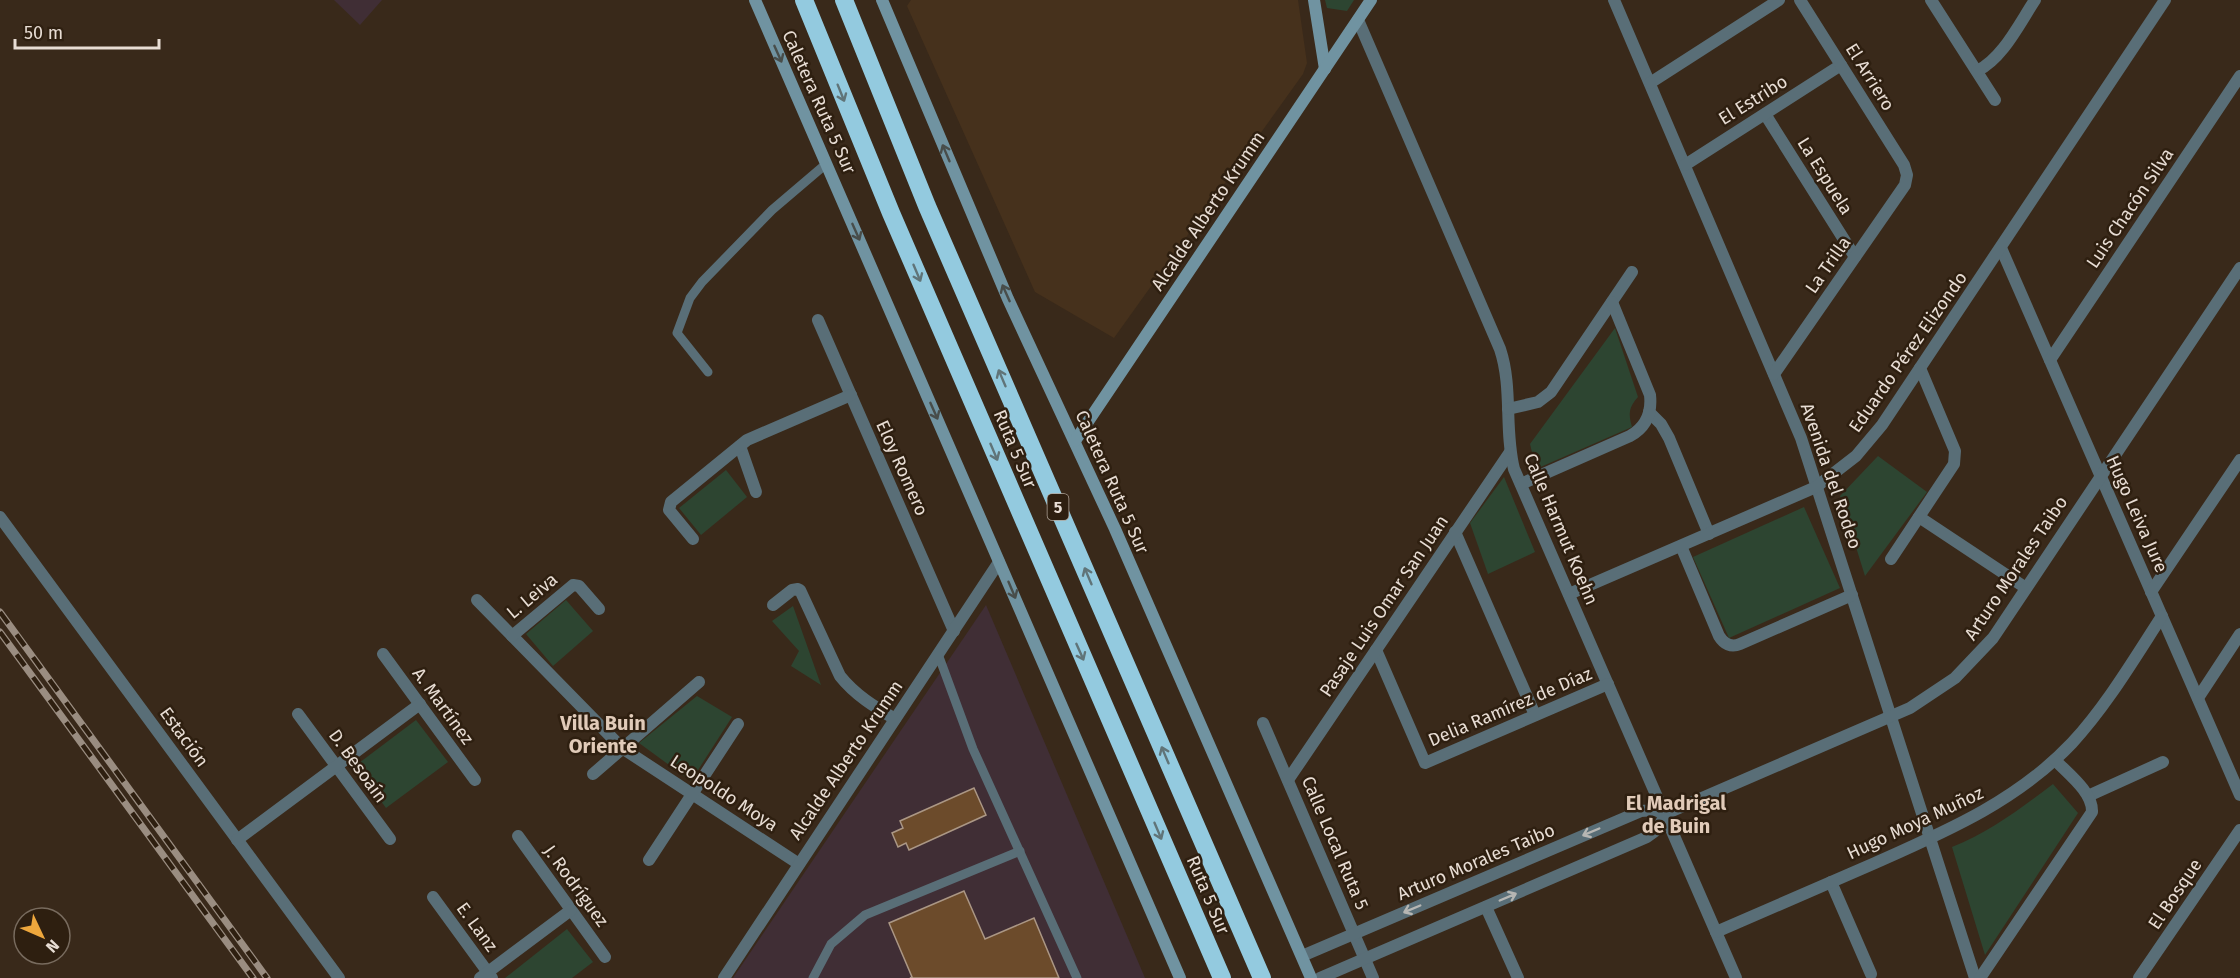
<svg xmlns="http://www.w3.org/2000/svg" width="2240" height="978" font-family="'Fira Sans',sans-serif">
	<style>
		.industrial { fill: #402e35 }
		.built { fill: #46311c }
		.green { fill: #2d4531 }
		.building { fill: #6c4b2b; stroke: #ab9785; stroke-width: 1.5 }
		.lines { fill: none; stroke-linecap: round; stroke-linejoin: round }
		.lane { stroke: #596e77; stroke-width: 9 }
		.street { stroke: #596e77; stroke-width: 12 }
		.secondary { stroke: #7093a1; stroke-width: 12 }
		.highway { stroke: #93cadf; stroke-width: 18 }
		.rail-casing { stroke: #9a8d81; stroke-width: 7 }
		.rail { stroke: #2e1f10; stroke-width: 4.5; stroke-dasharray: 14; stroke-linecap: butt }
		.oneway { stroke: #484d4a }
		.oneway2 { stroke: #607478 }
		.oneway3 { stroke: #b6b6b3 }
		.labels { text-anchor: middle; stroke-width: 5; stroke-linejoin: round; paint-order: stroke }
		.shield { fill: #2e1f10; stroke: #b0a499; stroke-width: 1.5 }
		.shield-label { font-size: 16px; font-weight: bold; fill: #e8ddd4 }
		.street-label { font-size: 18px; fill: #e8ddd4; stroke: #2e1f10 }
		.neighbourhood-label { font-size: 20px; font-weight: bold; fill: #e1cbb9; stroke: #2e1f10 }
	</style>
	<rect width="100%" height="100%" fill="#39291a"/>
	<g class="industrial">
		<polygon points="334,0 382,0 360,25"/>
		<polygon points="986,605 1145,978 733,978"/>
	</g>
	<polygon class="built" points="911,0 1298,0 1307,63 1303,74 1114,338 1035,292 907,6"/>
	<g class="green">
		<polygon points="1325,0 1354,0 1347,11 1327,8"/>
		<path d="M 1615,328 L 1638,397 C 1629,407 1628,413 1632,427 L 1536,469 L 1530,444 Z"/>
		<polygon points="1878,456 1927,492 1865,576 1840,496"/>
		<polygon points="726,470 747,497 701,535 679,508"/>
		<polygon points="1504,477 1535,552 1488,574 1470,523"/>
		<polygon points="1804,507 1840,588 1729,638 1693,557"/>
		<polygon points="566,600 593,631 553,666 526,634"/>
		<polygon points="793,606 821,685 791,666 799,651 772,621"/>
		<polygon points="697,696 732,717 691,781 639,743"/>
		<polygon points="416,720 448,762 386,808 355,766"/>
		<path d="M 2053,784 L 2078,813 L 1985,955 L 1952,847 C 1990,832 2021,808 2053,784 Z"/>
		<polygon points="567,929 593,962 572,978 505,978"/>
	</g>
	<g class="building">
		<polygon points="974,788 986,815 909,850 906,843 898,847 892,833 903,828 900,821"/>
		<polygon points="964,891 985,939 1034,918 1059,978 910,978 912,977 889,923"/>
	</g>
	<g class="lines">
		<g class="lane">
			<polyline points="708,372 677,333 690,298 702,282 772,210 826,164"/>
			<polyline points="938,654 973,749 1077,978"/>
			<polyline points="813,978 831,944 865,915 1020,851"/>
		</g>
		<g class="street">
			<polyline points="1614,0 1801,438 1975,978"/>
			<polyline points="1931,0 1995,100"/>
			<path d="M 1358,20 L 1500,349 C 1513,388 1504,429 1514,469 L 1736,978"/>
			<path d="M 1977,71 C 2003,58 2019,24 2035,0"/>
			<polyline points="1650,83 1779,0"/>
			<polyline points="1765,114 1855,257"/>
			<polyline points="1685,165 1841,65"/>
			<polyline points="2001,248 2240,795"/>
			<polyline points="818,320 954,631"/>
			<polyline points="2050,360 2240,76"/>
			<polyline points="1774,374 1905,185 1907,175 1904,165 1800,0"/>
			<polyline points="1508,409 1538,402 1551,392 1632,272"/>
			<polyline points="1649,412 1661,424 1669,438 1709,534"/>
			<polyline points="740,446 756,492"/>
			<path d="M 1521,484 L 1630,436 C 1646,427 1652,413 1650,395 L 1612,302"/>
			<polyline points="0,517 339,978"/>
			<polyline points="1919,517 2026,588"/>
			<polyline points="1455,532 1535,715"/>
			<polyline points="693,539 669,510 671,502 747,440 851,395"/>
			<path d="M 1681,546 L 1719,636 C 1724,644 1731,648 1740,644 L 1852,595"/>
			<polyline points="1891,559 1954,464 1955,451 1920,368"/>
			<polyline points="2151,592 2240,460"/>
			<polyline points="1569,594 1816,487 1856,456 1882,425 2165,0"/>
			<polyline points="477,600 622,748 799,864"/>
			<path d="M 773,605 L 792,590 L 798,589 L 800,590 L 840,676 C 855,695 875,707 895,719"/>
			<polyline points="512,636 573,585 579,586 599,609"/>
			<polyline points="1376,650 1425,763 1608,684"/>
			<polyline points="383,654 475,780"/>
			<polyline points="2198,698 2240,634"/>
			<polyline points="298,714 390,839"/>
			<polyline points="1263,723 1373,978"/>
			<polyline points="593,774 699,682"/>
			<polyline points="1288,780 1510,452"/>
			<polyline points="2088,796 2163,762"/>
			<polyline points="518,836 605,957"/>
			<polyline points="237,840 420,704"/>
			<polyline points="649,860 738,724"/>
			<polyline points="1831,882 1871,974"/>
			<polyline points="433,897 492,978"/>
			<polyline points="1486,907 1518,978"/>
			<path d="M 1716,932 C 1769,909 1822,886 1875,863 C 1947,831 2017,801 2072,743 C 2107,705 2134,659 2162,616"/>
			<polyline points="1302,956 1641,811 1655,810 1665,814 1910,708 1955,678 1993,638 2240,268"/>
			<polyline points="480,978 571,910"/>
			<polyline points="724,978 999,562"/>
			<polyline points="1320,978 1647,837 1658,829 1665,814"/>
			<path d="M 1980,978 L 2092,812 C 2093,792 2067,773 2055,760"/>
			<polyline points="2139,978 2240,830"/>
		</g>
		<g class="secondary">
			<polyline points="755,0 1180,978"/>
			<polyline points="882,0 1008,299 1115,529 1311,978"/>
			<polyline points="1314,0 1325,69"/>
			<polyline points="1075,441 1371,0"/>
		</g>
		<g class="highway">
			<polyline points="804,0 891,213 1222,978"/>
			<polyline points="844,0 927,206 1262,978"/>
		</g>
		<defs>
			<g id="rail">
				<polyline points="0,612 267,978"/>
				<polyline points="0,632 253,978"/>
			</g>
		</defs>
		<use href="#rail" class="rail-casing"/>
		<use href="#rail" class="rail"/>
	</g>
	<defs><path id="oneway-shaft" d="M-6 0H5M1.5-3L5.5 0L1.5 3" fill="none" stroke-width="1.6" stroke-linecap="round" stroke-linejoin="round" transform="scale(1.5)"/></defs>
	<g class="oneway">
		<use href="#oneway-shaft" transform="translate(778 54) rotate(66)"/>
		<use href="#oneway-shaft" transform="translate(946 153) rotate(-113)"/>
		<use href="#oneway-shaft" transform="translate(856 232) rotate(66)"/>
		<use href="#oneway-shaft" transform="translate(1006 293) rotate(-114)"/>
		<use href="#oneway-shaft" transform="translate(934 411) rotate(66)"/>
		<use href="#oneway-shaft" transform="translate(1012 590) rotate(67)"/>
	</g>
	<g class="oneway2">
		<use href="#oneway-shaft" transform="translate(841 93) rotate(68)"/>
		<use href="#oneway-shaft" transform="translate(917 273) rotate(67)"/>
		<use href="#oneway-shaft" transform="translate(1002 378) rotate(-113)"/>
		<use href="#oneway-shaft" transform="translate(994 452) rotate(67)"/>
		<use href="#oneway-shaft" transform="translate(1088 576) rotate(-113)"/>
		<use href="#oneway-shaft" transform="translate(1080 652) rotate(66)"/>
		<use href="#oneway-shaft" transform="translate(1165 755) rotate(-113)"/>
		<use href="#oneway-shaft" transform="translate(1158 831) rotate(67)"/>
	</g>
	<g class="oneway3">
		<use href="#oneway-shaft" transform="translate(1591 832) rotate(157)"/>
		<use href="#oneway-shaft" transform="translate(1508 897) rotate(-23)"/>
		<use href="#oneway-shaft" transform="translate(1412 909) rotate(157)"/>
	</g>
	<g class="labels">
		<rect class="shield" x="1047.5" y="494" width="21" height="26" rx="4.5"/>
		<g class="shield-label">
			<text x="1058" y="513">5</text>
		</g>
		<g class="street-label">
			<text transform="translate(1870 77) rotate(58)" y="6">El Arriero</text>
			<text transform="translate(1753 100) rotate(-32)" y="6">El Estribo</text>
			<text transform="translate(819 102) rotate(66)" y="6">Caletera Ruta 5 Sur</text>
			<text transform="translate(1825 176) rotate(58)" y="6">La Espuela</text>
			<text transform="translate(2130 208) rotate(-56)" y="6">Luis Chacón Silva</text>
			<text transform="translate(1208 211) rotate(-56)" y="6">Alcalde Alberto Krumm</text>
			<text transform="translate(1828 265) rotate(-55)" y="6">La Trilla</text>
			<text transform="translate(1908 352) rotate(-55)" y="6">Eduardo Pérez Elizondo</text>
			<text transform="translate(1015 449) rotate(67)" y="6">Ruta 5 Sur</text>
			<text transform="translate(902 468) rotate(66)" y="6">Eloy Romero</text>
			<text transform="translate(1831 476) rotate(71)" y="6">Avenida del Rodeo</text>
			<text transform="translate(1112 482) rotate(66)" y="6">Caletera Ruta 5 Sur</text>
			<text transform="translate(2137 514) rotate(66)" y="6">Hugo Leiva Jure</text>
			<text transform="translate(1561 529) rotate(67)" y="6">Calle Harmut Koehn</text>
			<text transform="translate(2016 568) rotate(-56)" y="6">Arturo Morales Taibo</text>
			<text transform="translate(532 596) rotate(-40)" y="6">L. Leiva</text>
			<text transform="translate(1384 606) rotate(-56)" y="6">Pasaje Luis Omar San Juan</text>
			<text transform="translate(443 706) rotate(54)" y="6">A. Martínez</text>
			<text transform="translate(1510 707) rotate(-23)" y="6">Delia Ramírez de Díaz</text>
			<text transform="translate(184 737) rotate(54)" y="6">Estación</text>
			<text transform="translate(846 760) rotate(-56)" y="6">Alcalde Alberto Krumm</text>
			<text transform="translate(358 766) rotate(54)" y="6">D. Besoaín</text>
			<text transform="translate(724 793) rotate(33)" y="6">Leopoldo Moya</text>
			<text transform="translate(1915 823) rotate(-25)" y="6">Hugo Moya Muñoz</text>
			<text transform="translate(1335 843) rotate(67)" y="6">Calle Local Ruta 5</text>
			<text transform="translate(1476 862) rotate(-23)" y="6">Arturo Morales Taibo</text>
			<text transform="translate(576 886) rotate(54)" y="6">J. Rodríguez</text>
			<text transform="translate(2175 894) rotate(-56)" y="6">El Bosque</text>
			<text transform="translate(1208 895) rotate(67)" y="6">Ruta 5 Sur</text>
			<text transform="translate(477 927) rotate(54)" y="6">E. Lanz</text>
		</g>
		<g class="neighbourhood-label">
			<text x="603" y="730">Villa Buin<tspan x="603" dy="23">Oriente</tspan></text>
			<text x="1676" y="810">El Madrigal<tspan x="1676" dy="23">de Buin</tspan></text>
		</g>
	</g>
	<g transform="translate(42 936) rotate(134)"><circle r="28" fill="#2e1f10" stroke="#786b5e" stroke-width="1.5"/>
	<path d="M0-4.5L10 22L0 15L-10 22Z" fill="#eea73d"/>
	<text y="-9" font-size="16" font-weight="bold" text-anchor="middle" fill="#e8ddd4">N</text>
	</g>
	<path d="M15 39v9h144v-9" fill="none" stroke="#e8ddd4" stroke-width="3"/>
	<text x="24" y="39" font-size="18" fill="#e8ddd4" stroke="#2e1f10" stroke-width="4.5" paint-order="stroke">50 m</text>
</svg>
